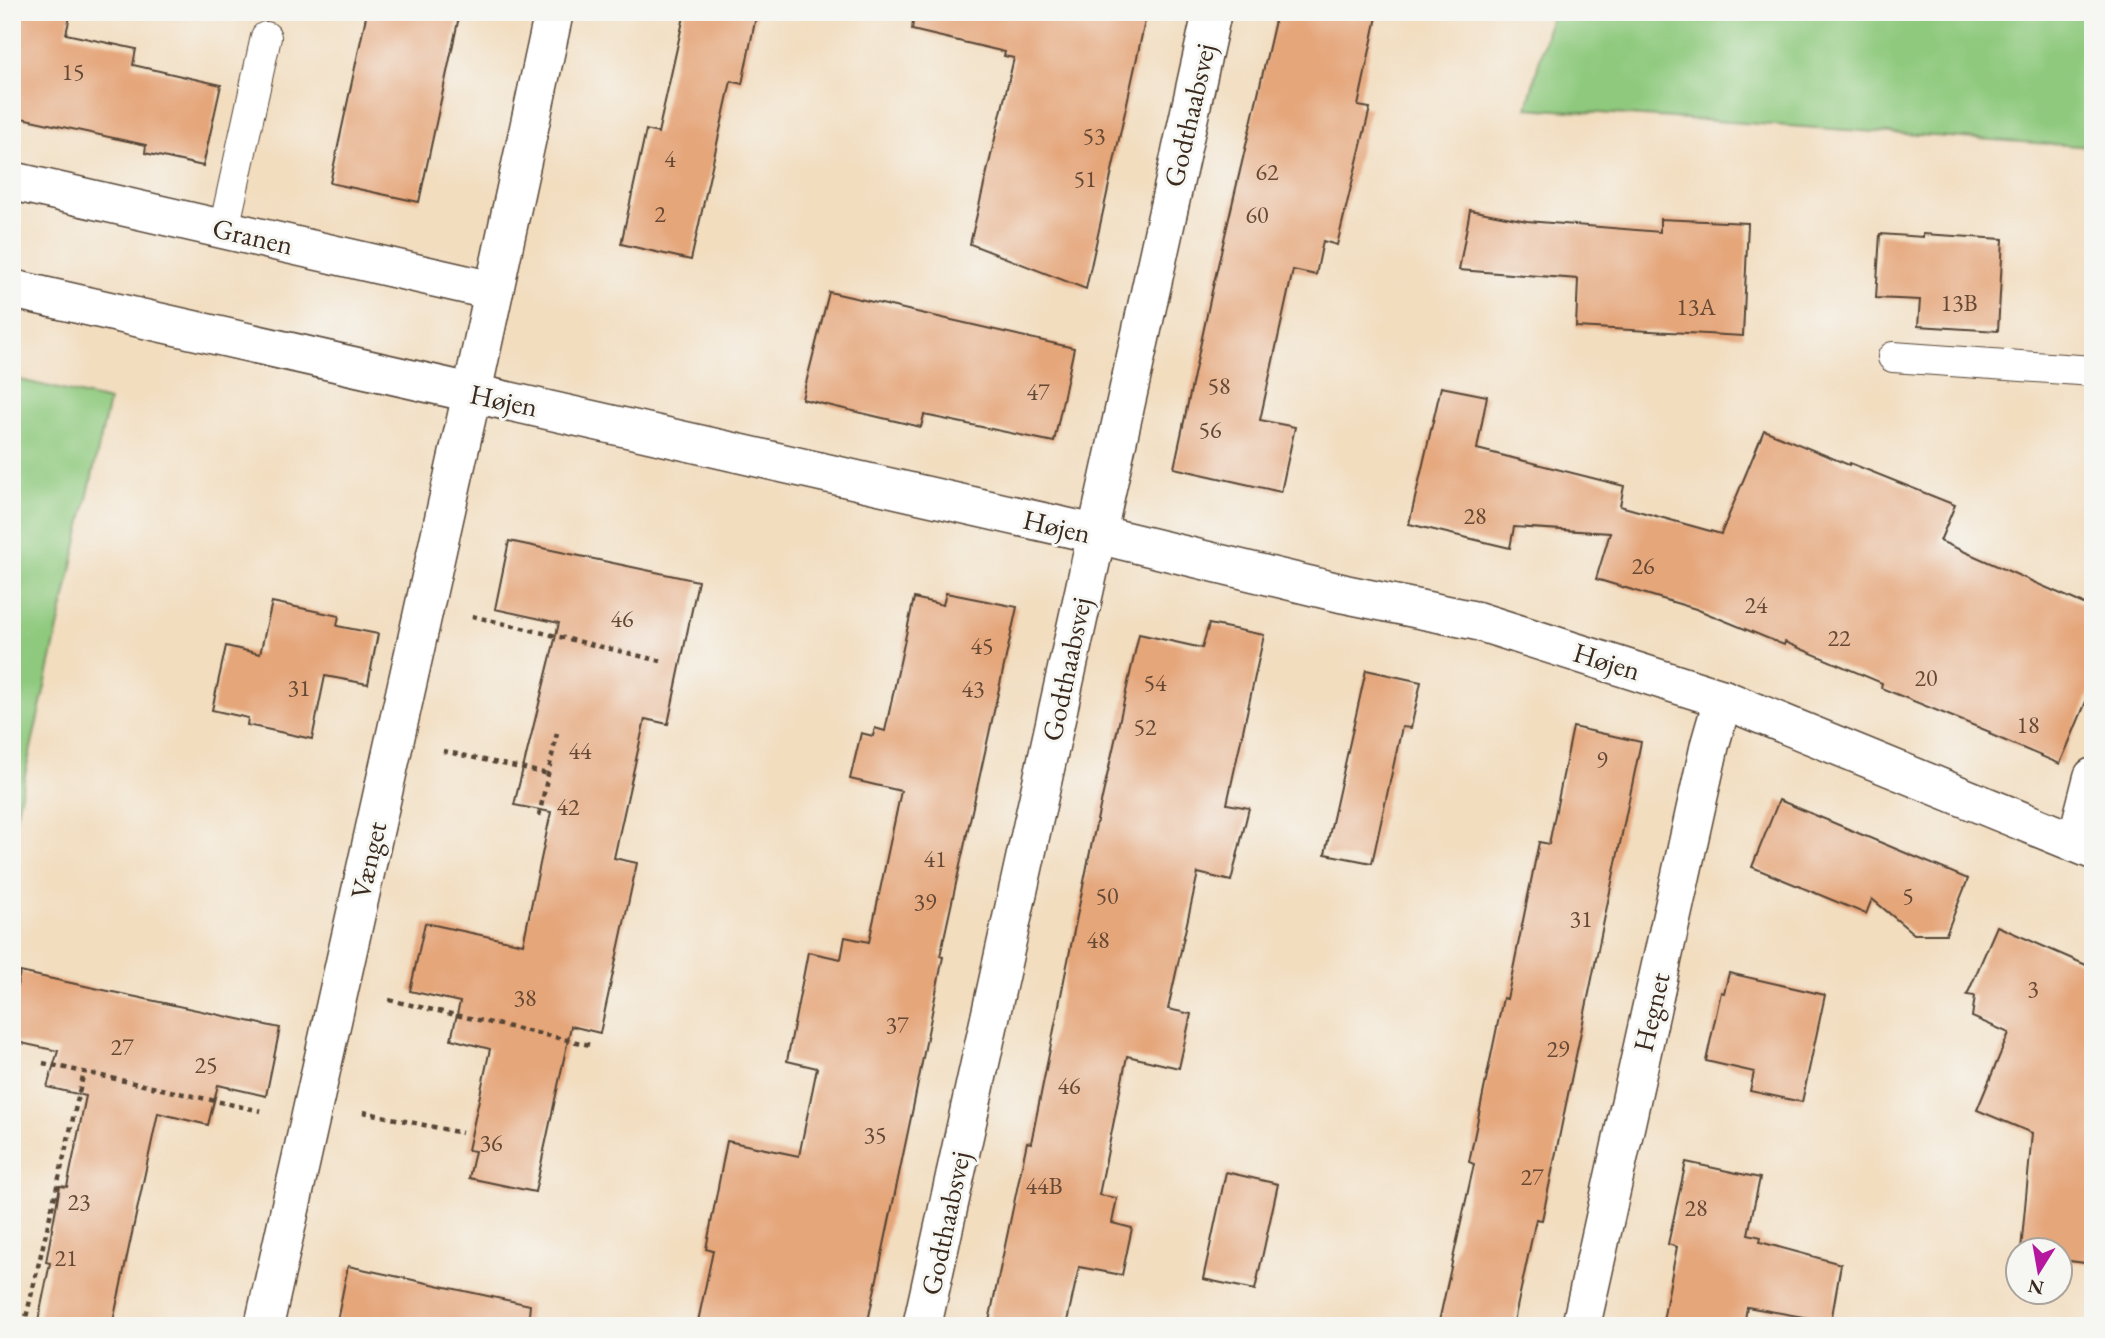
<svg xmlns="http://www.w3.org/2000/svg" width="2105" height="1338" font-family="'EB Garamond',serif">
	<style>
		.green { fill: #8ec97d; stroke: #647a4e; stroke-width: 2 }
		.building { fill: #e5a67a }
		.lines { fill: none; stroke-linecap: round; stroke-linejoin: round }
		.service-casing { stroke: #564536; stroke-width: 32 }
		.minor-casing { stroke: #564536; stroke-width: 41 }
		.path { stroke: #564536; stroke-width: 4.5; stroke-dasharray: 5 5; stroke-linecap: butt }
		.service { stroke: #fff; stroke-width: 30 }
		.minor { stroke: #fff; stroke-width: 38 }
		.labels { text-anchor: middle; stroke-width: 6; stroke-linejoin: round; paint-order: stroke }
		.number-label { font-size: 24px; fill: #664935 }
		.street-label { font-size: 28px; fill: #3b2a1e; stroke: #f6f6f2 }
	</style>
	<rect width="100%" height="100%" fill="#f6f6f2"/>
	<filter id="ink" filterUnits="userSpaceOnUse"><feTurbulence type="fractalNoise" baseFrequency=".0143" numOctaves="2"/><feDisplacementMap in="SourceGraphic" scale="14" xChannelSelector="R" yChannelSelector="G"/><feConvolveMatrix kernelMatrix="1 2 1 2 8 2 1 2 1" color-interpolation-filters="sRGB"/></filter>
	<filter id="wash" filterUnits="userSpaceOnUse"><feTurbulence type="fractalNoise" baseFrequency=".00686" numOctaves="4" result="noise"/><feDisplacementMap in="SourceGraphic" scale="28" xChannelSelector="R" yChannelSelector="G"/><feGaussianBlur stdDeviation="1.57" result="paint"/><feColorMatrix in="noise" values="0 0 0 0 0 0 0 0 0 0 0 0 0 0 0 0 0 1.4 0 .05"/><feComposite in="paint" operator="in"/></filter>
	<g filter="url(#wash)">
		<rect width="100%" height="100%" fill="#f2ddbf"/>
		<g class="green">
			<polygon points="1552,12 2093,12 2093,147 1527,108"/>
			<polygon points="12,378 109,401 12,833"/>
		</g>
		<g id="blocks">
			<g class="building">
				<polygon points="12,12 71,12 66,34 136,49 133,65 221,85 203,166 145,153 146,145 12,116"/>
				<polygon points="367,12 460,12 419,202 330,183"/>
				<polygon points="685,12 757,12 742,84 731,81 691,260 621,244 646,130 658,133"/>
				<polygon points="914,12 1147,12 1086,289 970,244 1014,58 1004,56 1005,52 912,30"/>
				<polygon points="1277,12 1378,12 1358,106 1370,108 1337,245 1323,241 1316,275 1293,270 1260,420 1295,427 1281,492 1174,468 1212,291"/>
				<polygon points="1470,210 1527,221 1660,232 1660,219 1748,223 1743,336 1576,327 1578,279 1459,270"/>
				<polygon points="1880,234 1923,237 1923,234 2003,239 1998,331 1918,326 1920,300 1876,298"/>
				<polygon points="829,292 1074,348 1054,442 924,415 921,427 802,399"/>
				<polygon points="1441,387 1487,396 1477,449 1624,486 1620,506 1721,534 1764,430 1849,465 1850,463 1955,505 1940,541 2093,608 2093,685 2060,764 1989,734 1990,732 1881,688 1882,683 1785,642 1784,645 1696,609 1596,579 1610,533 1514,527 1510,548 1409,524"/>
				<polygon points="509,541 698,581 668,724 645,719 614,858 637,863 600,1033 571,1026 535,1192 469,1178 475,1151 468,1150 490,1049 451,1039 460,1002 410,991 425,923 523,944 551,812 514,805 559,623 495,609"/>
				<polygon points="946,593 1017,607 940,956 943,957 914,1103 867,1326 697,1326 713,1251 706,1249 727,1141 799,1156 817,1068 787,1061 808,952 841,959 845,937 869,942 901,791 850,779 861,733 873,736 875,728 885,731 914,598 943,605"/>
				<polygon points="272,602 339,616 337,626 378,634 368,684 325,676 312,739 247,725 248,718 212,710 226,646 260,654"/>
				<polygon points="1209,624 1264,635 1227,804 1249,808 1231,881 1198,873 1168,1009 1191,1014 1179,1068 1127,1056 1099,1195 1117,1198 1112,1223 1132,1228 1122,1275 1079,1267 1066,1326 988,1326 1027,1142 1031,1143 1091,847 1139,634 1202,648"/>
				<polygon points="1366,670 1421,682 1411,728 1402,727 1372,863 1325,854"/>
				<polygon points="1573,727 1641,742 1542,1220 1536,1219 1513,1326 1438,1326 1474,1164 1469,1162 1503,998 1507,999 1539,842 1549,844"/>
				<polygon points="1779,800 1968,879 1946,934 1914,934 1872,899 1866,914 1752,867"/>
				<polygon points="1997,926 2093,968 2093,1264 2069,1261 2069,1271 2060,1270 2060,1250 2021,1250 2032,1133 1977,1110 2009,1033 1972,1017 1975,996 1967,995"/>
				<polygon points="20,972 280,1028 266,1096 218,1085 208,1125 158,1113 112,1326 37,1326 50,1263 46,1262 60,1186 67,1187 86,1096 47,1087 58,1051 12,1041 12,1008"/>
				<polygon points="1729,973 1825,995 1802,1102 1750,1091 1754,1072 1706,1061 1721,992 1724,993"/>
				<polygon points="1686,1162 1760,1178 1748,1234 1761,1237 1760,1242 1841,1264 1831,1322 1747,1307 1744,1326 1662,1326 1677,1247 1668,1244"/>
				<polygon points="1226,1172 1278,1184 1255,1290 1203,1279"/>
				<polygon points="348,1266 530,1305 528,1326 336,1326"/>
			</g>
		</g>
	</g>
	<g filter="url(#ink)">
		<use href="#blocks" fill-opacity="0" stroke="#564536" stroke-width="2"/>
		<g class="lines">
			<defs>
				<g id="service">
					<polyline points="224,229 266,37"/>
					<polyline points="1893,357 2093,371"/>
				</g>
				<g id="minor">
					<polyline points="12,181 494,291"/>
					<polyline points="12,289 1096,534 1345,594 1477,621 1723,699 2093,850"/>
					<polyline points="2076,843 2093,777"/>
					<polyline points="264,1326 472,393 554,12"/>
					<polyline points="922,1326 1212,12"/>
					<polyline points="1581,1326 1710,744 1723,699"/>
				</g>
			</defs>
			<use href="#service" class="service-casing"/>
			<use href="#minor" class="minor-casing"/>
			<g class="path">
				<polyline points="472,616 661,661"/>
				<polyline points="443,751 548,774"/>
				<polyline points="539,816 558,728"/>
				<polyline points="389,1000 590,1045"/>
				<polyline points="43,1063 261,1111"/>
				<polyline points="363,1112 462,1133"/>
				<polyline points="24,1326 84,1072"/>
			</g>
			<use href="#service" class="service"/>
			<use href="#minor" class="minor"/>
		</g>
	</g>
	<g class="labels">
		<g class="number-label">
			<text x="73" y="80">15</text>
			<text x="1094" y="144">53</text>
			<text x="670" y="167">4</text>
			<text x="1267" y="180">62</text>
			<text x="1085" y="187">51</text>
			<text x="660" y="222">2</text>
			<text x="1257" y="223">60</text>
			<text x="1959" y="311">13B</text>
			<text x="1696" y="315">13A</text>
			<text x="1219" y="394">58</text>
			<text x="1038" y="400">47</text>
			<text x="1210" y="438">56</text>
			<text x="1475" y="524">28</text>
			<text x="1643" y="574">26</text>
			<text x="1756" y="613">24</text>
			<text x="622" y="627">46</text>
			<text x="1839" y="646">22</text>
			<text x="982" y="654">45</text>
			<text x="1926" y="686">20</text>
			<text x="1155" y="691">54</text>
			<text x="299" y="696">31</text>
			<text x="973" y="697">43</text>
			<text x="2028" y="733">18</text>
			<text x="1145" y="735">52</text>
			<text x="580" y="759">44</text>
			<text x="1602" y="768">9</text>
			<text x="568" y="815">42</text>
			<text x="935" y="867">41</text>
			<text x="1107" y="904">50</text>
			<text x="1908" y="904">5</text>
			<text x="925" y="910">39</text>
			<text x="1581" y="927">31</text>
			<text x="1098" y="948">48</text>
			<text x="2033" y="997">3</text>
			<text x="525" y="1006">38</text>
			<text x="897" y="1033">37</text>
			<text x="122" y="1055">27</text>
			<text x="1558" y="1057">29</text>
			<text x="206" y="1073">25</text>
			<text x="1069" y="1094">46</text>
			<text x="875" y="1143">35</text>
			<text x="491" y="1151">36</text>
			<text x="1532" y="1185">27</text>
			<text x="1044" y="1194">44B</text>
			<text x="79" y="1210">23</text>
			<text x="1696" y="1216">28</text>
			<text x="66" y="1266">21</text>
		</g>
		<g class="street-label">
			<text transform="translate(1189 115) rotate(-77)" y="10">Godthaabsvej</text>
			<text transform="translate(253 236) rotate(13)" y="10">Granen</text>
			<text transform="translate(504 400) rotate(12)" y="10">Højen</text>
			<text transform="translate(1057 526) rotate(13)" y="10">Højen</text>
			<text transform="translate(1607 661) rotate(17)" y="10">Højen</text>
			<text transform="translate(1066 669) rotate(-78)" y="10">Godthaabsvej</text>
			<text transform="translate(368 860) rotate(-77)" y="10">Vænget</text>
			<text transform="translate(1651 1012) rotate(-77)" y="10">Hegnet</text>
			<text transform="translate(945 1223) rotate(-78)" y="10">Godthaabsvej</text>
		</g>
	</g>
	<rect width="2105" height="1338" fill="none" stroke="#f6f6f2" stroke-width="42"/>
	<g transform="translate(2039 1271) rotate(191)"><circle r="33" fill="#f6f6f2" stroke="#aba49d" stroke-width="2"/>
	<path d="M0-5L12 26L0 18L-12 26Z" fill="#b5179e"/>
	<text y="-10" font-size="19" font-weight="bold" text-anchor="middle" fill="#3b2a1e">N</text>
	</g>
</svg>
